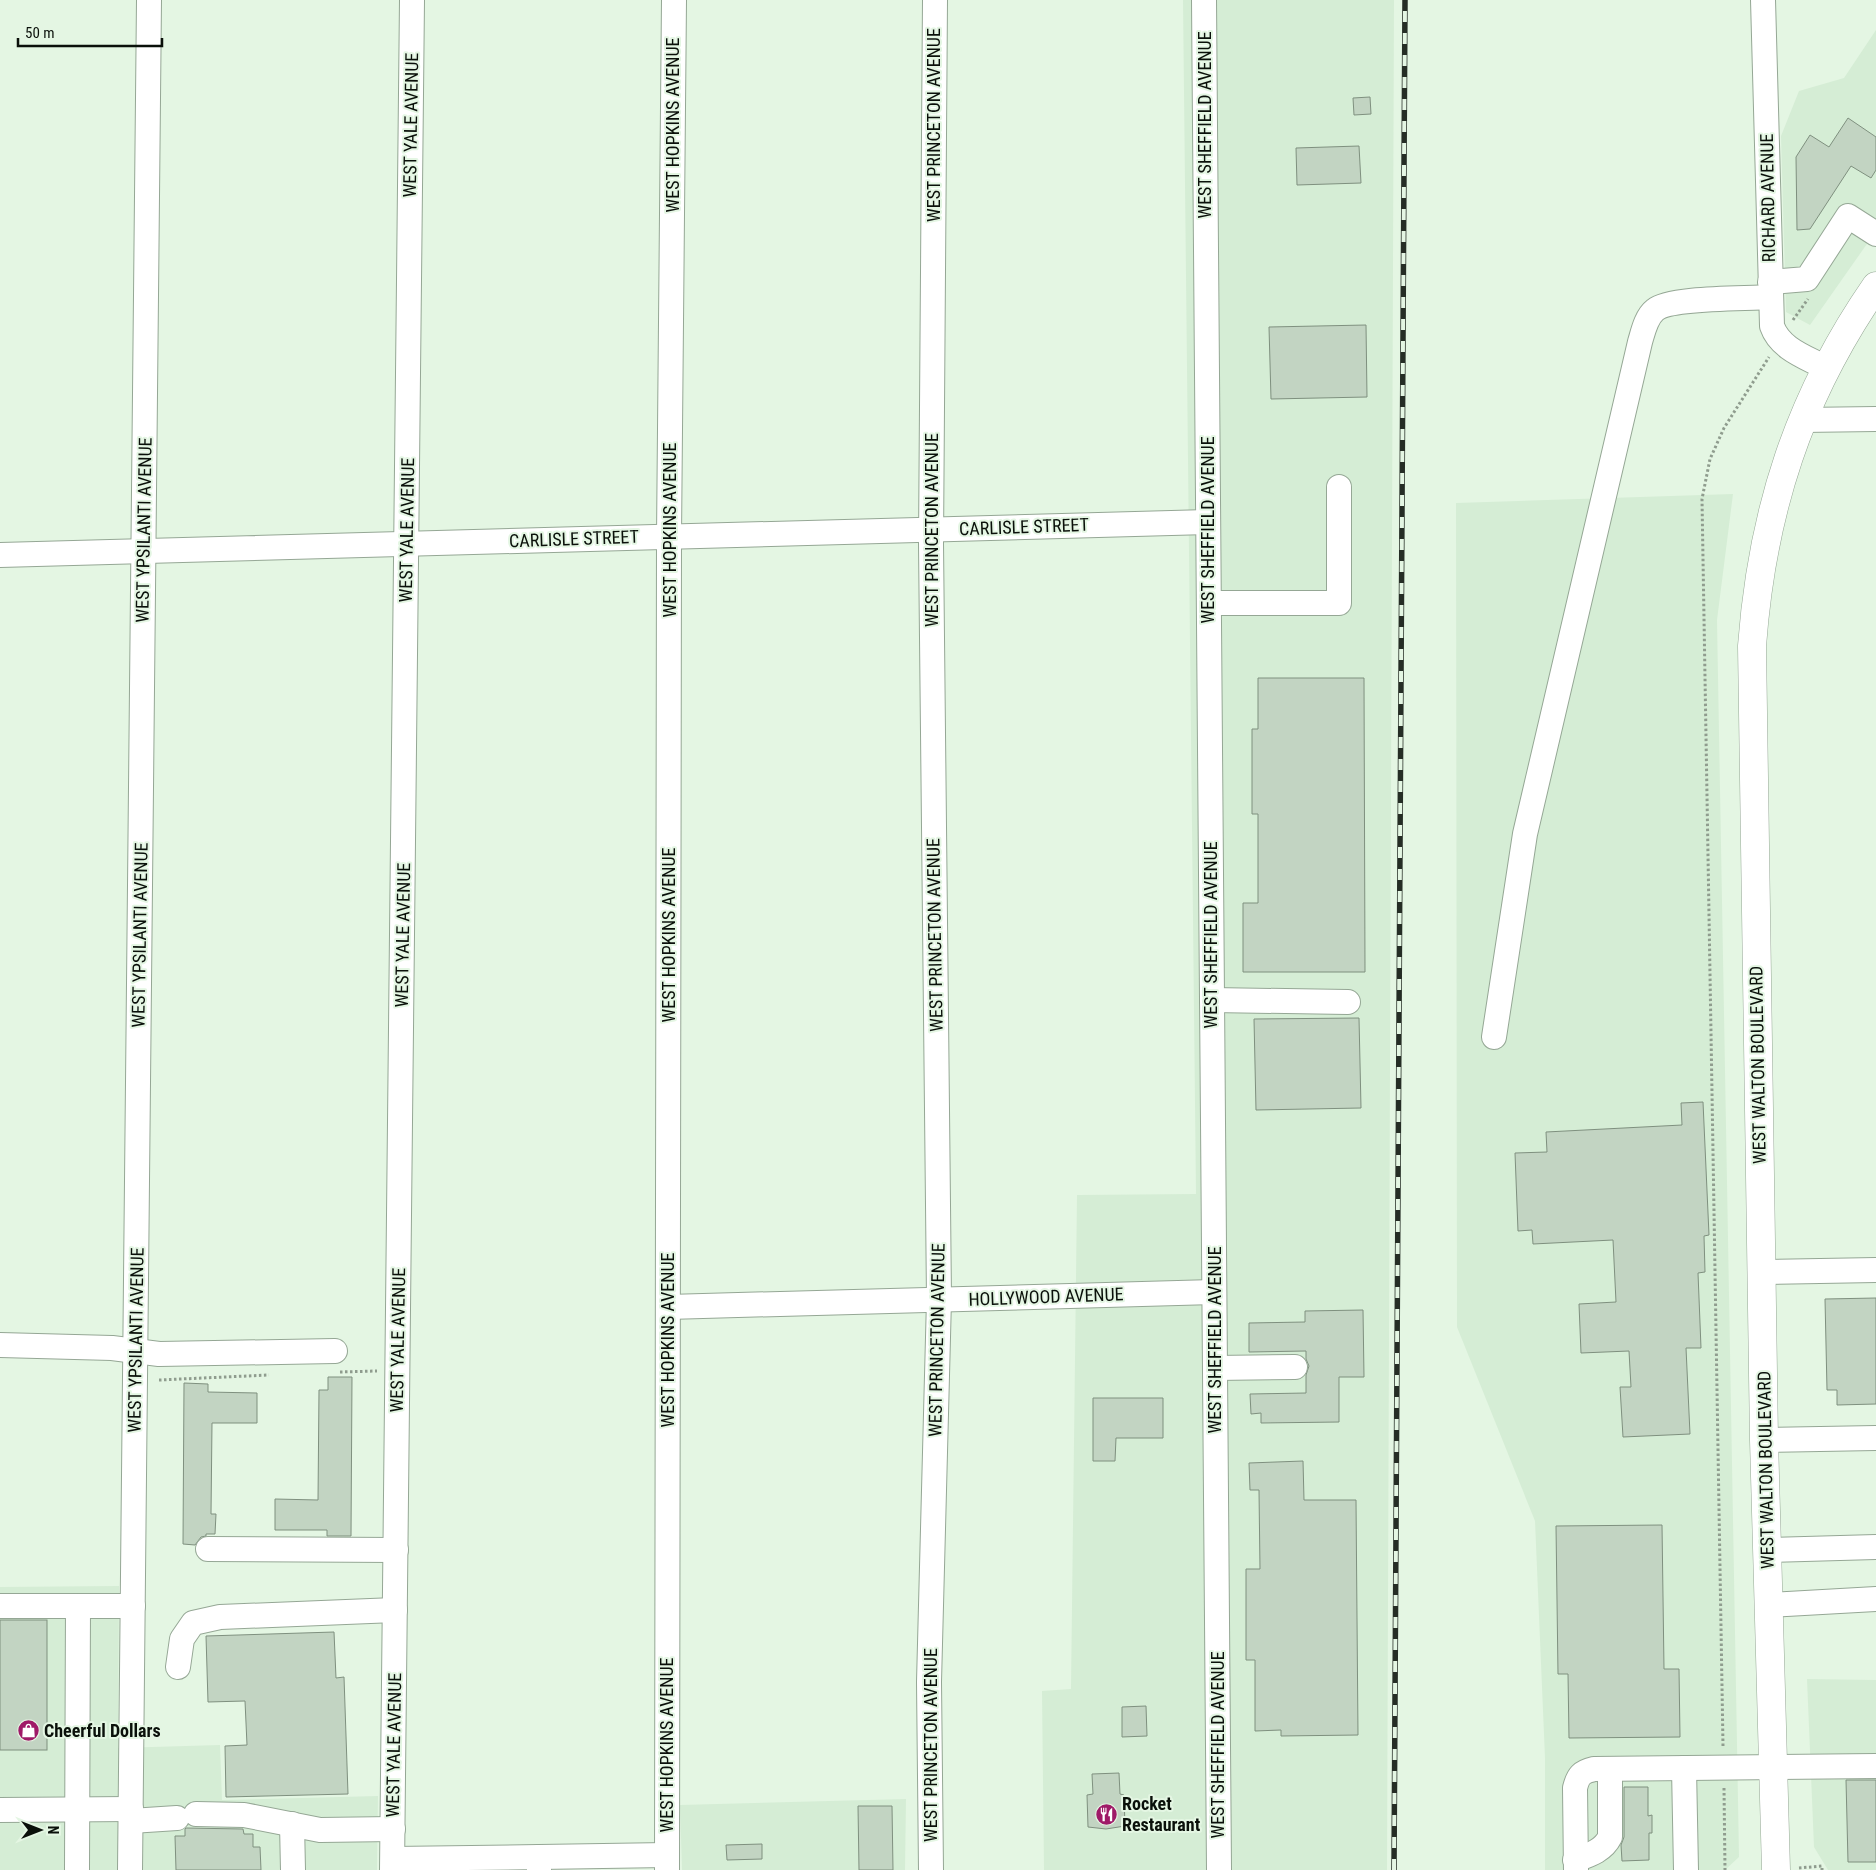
<svg xmlns="http://www.w3.org/2000/svg" width="1876" height="1870" font-family="'Roboto Condensed',sans-serif">
	<style>
		.built { fill: #d5edd5 }
		.building { fill: #c2d4c2; stroke: #7f907f }
		.lines { fill: none; stroke-linecap: round; stroke-linejoin: round }
		.minor-casing { stroke: #95a795; stroke-width: 26 }
		.major-casing { stroke: #95a795; stroke-width: 29 }
		.path { stroke: #8f9c8e; stroke-width: 3; stroke-dasharray: 2.5 2.5; stroke-linecap: butt }
		.minor { stroke: #fff; stroke-width: 24 }
		.major { stroke: #fff; stroke-width: 28 }
		.rail-casing { stroke: #252d25; stroke-width: 5.5 }
		.rail { stroke: #e4f6e3; stroke-width: 4; stroke-dasharray: 11; stroke-linecap: butt }
		.labels { text-anchor: middle; stroke-width: 4; stroke-linejoin: round; paint-order: stroke }
		.street-label { font-size: 18px; fill: #0a100a; stroke: #e4f6e3 }
		.poi-label { font-size: 18px; font-weight: bold; fill: #0a100a; stroke: #e4f6e3; text-anchor: start }
	</style>
	<rect width="100%" height="100%" fill="#e4f6e3"/>
	<g class="built">
		<polygon points="1183,0 1394,0 1387,1870 1044,1870 1042,1691 1071,1689 1077,1195 1196,1194"/>
		<polygon points="1876,30 1876,231 1810,325 1786,312 1781,136 1799,91 1844,78"/>
		<polygon points="1733,494 1717,620 1739,1857 1725,1870 1545,1870 1545,1758 1535,1521 1457,1327 1456,503"/>
		<polygon points="119,1586 118,1748 220,1745 222,1800 378,1796 377,1870 0,1870 0,1587"/>
		<polygon points="1807,1679 1876,1680 1876,1870 1828,1870 1814,1847"/>
		<polygon points="906,1799 905,1870 682,1870 680,1805"/>
	</g>
	<g class="building">
		<polygon points="1370,97 1371,114 1354,115 1353,98"/>
		<polygon points="1848,118 1876,137 1876,170 1871,178 1851,166 1810,229 1797,230 1796,157 1810,135 1829,147"/>
		<polygon points="1359,146 1361,183 1297,185 1296,148"/>
		<polygon points="1366,325 1367,397 1271,399 1269,327"/>
		<polygon points="1258,678 1364,678 1365,972 1243,972 1243,903 1258,903 1258,814 1252,814 1252,729 1258,729"/>
		<polygon points="1359,1018 1361,1108 1256,1110 1254,1019"/>
		<polygon points="1703,1102 1709,1235 1704,1236 1705,1272 1698,1273 1701,1348 1686,1348 1690,1434 1623,1437 1620,1387 1631,1387 1629,1351 1581,1353 1579,1304 1616,1302 1613,1240 1533,1244 1532,1230 1518,1231 1515,1153 1547,1152 1546,1132 1682,1125 1681,1103"/>
		<polygon points="1876,1298 1876,1404 1837,1405 1837,1390 1827,1390 1825,1299"/>
		<polygon points="1363,1310 1364,1377 1339,1377 1339,1422 1261,1423 1261,1413 1251,1414 1250,1394 1306,1393 1306,1375 1309,1366 1306,1359 1306,1351 1249,1352 1249,1323 1305,1322 1305,1311"/>
		<polygon points="328,1377 352,1377 351,1536 327,1536 327,1530 275,1530 275,1499 318,1500 319,1390 328,1390"/>
		<polygon points="184,1383 208,1384 208,1392 257,1393 257,1423 212,1423 211,1514 216,1514 215,1534 206,1534 206,1536 201,1537 195,1545 183,1544"/>
		<polygon points="1093,1398 1163,1398 1163,1438 1116,1438 1115,1461 1093,1461"/>
		<polygon points="1303,1461 1304,1500 1356,1500 1358,1735 1281,1736 1281,1730 1255,1731 1255,1660 1246,1660 1246,1569 1260,1569 1259,1490 1250,1490 1249,1463"/>
		<polygon points="1662,1525 1664,1669 1679,1669 1680,1737 1569,1738 1568,1674 1558,1674 1556,1526"/>
		<rect x="0" y="1620" width="47" height="130"/>
		<polygon points="334,1632 336,1678 344,1677 348,1794 226,1797 225,1746 247,1745 245,1701 208,1702 206,1636"/>
		<polygon points="1146,1706 1147,1736 1122,1737 1122,1707"/>
		<polygon points="1119,1773 1120,1794 1124,1795 1125,1826 1106,1829 1088,1827 1087,1795 1093,1794 1092,1774"/>
		<polygon points="1846,1780 1876,1780 1876,1862 1848,1862"/>
		<polygon points="1624,1787 1648,1787 1648,1816 1652,1815 1652,1833 1649,1833 1649,1860 1622,1861 1621,1845 1624,1837"/>
		<polygon points="858,1806 892,1806 893,1870 859,1870"/>
		<polygon points="186,1828 243,1829 244,1834 253,1834 253,1847 260,1847 261,1870 176,1870 175,1836 185,1836 185,1829"/>
		<polygon points="762,1844 762,1859 727,1860 726,1845"/>
	</g>
	<g class="lines">
		<defs>
			<g id="minor">
				<polyline points="1204,0 1219,1870"/>
				<path d="M 1763,0 L 1772,326 C 1780,349 1806,357 1826,368"/>
				<polyline points="1770,282 1807,279 1848,216 1876,234"/>
				<polyline points="1802,420 1876,419"/>
				<polyline points="0,555 1208,522"/>
				<polyline points="1209,603 1339,603 1339,487"/>
				<polyline points="1212,1000 1348,1002"/>
				<path d="M 1494,1037 L 1525,834 L 1640,342 C 1643,332 1646,317 1655,310 C 1670,297 1747,299 1770,297"/>
				<polyline points="1762,1272 1876,1270"/>
				<polyline points="668,1307 1214,1292"/>
				<polyline points="0,1345 112,1348 159,1354 335,1351"/>
				<polyline points="1215,1368 1295,1367"/>
				<polyline points="1764,1440 1876,1438"/>
				<polyline points="208,1549 396,1550"/>
				<polyline points="1768,1550 1876,1547"/>
				<polyline points="1769,1605 1876,1599"/>
				<polyline points="0,1606 78,1606"/>
				<polyline points="178,1667 182,1639 193,1623 220,1617 395,1610"/>
				<polyline points="1684,1768 1686,1870"/>
				<polyline points="0,1810 131,1809"/>
				<polyline points="196,1814 244,1815 320,1830 393,1829"/>
				<polyline points="131,1821 177,1818"/>
				<polyline points="292,1824 293,1870"/>
				<polyline points="539,1857 667,1855"/>
				<polyline points="393,1859 539,1857 539,1870"/>
				<path d="M 1575,1860 C 1589,1855 1603,1851 1610,1837 L 1610,1769"/>
				<polyline points="77,1870 78,1606 133,1606"/>
				<polyline points="130,1870 149,0"/>
				<polyline points="392,1870 412,0"/>
				<polyline points="667,1870 669,537 674,0"/>
				<polyline points="931,1870 929,1682 939,1299 931,543 935,0"/>
				<path d="M 1576,1870 L 1575,1788 C 1578,1776 1581,1772 1594,1769 L 1876,1766"/>
			</g>
			<path id="major" d="M 1776,1870 L 1764,1440 L 1752,646 C 1762,511 1799,397 1876,286"/>
		</defs>
		<use href="#minor" class="minor-casing"/>
		<use href="#major" class="major-casing"/>
		<g class="path">
			<polyline points="1793,320 1808,299"/>
			<polyline points="340,1372 377,1371"/>
			<polyline points="159,1380 269,1375"/>
			<polyline points="1723,1746 1702,499 1710,459 1724,428 1769,357"/>
			<polyline points="1724,1788 1725,1870"/>
			<polyline points="1799,1868 1822,1866 1822,1870"/>
		</g>
		<use href="#minor" class="minor"/>
		<use href="#major" class="major"/>
		<defs>
			<polyline id="rail" points="1394,1870 1405,0"/>
		</defs>
		<use href="#rail" class="rail-casing"/>
		<use href="#rail" class="rail"/>
	</g>
	<defs>
		<symbol id="shop-disc" viewBox="-11 -11 22 22"><circle r="9.5" fill="#9f1a68" stroke="#e4f6e3"/><path d="M-5-2.5h2.3a2.7 3.5 0 0 1 5.4 0H5L5.5 6h-11ZM-1.5-2.5h3a1.5 2.3 0 0 0-3 0Z" fill="#fff"/></symbol>
		<symbol id="restaurant-disc" viewBox="-11 -11 22 22"><circle r="9.5" fill="#9f1a68" stroke="#e4f6e3"/><path d="M-5-6h1v4h1v-4h1v4h1v-4h1v5L-1.5 .5V6h-2V.5L-5-1ZM5-6V6H3V1.5H1.5Q1.5-4 5-6Z" fill="#fff"/></symbol>
	</defs>
	<g fill-rule="evenodd">
		<use href="#shop-disc" x="16" y="1718" width="25" height="25"/>
		<use href="#restaurant-disc" x="1094" y="1802" width="25" height="25"/>
	</g>
	<g class="labels">
		<g class="street-label">
			<text transform="translate(411 125) rotate(-89)" y="6">WEST YALE AVENUE</text>
			<text transform="translate(673 125) rotate(-90)" y="6">WEST HOPKINS AVENUE</text>
			<text transform="translate(934 125) rotate(-90)" y="6">WEST PRINCETON AVENUE</text>
			<text transform="translate(1205 125) rotate(-90)" y="6">WEST SHEFFIELD AVENUE</text>
			<text transform="translate(1768 198) rotate(-91)" y="6">RICHARD AVENUE</text>
			<text transform="translate(1024 527) rotate(-2)" y="6">CARLISLE STREET</text>
			<text transform="translate(144 530) rotate(-89)" y="6">WEST YPSILANTI AVENUE</text>
			<text transform="translate(407 530) rotate(-89)" y="6">WEST YALE AVENUE</text>
			<text transform="translate(670 530) rotate(-90)" y="6">WEST HOPKINS AVENUE</text>
			<text transform="translate(932 530) rotate(-90)" y="6">WEST PRINCETON AVENUE</text>
			<text transform="translate(1208 530) rotate(-90)" y="6">WEST SHEFFIELD AVENUE</text>
			<text transform="translate(574 539) rotate(-2)" y="6">CARLISLE STREET</text>
			<text transform="translate(140 935) rotate(-89)" y="6">WEST YPSILANTI AVENUE</text>
			<text transform="translate(403 935) rotate(-89)" y="6">WEST YALE AVENUE</text>
			<text transform="translate(669 935) rotate(-90)" y="6">WEST HOPKINS AVENUE</text>
			<text transform="translate(935 935) rotate(-91)" y="6">WEST PRINCETON AVENUE</text>
			<text transform="translate(1211 935) rotate(-90)" y="6">WEST SHEFFIELD AVENUE</text>
			<text transform="translate(1758 1065) rotate(-91)" y="6">WEST WALTON BOULEVARD</text>
			<text transform="translate(1046 1297) rotate(-2)" y="6">HOLLYWOOD AVENUE</text>
			<text transform="translate(136 1340) rotate(-89)" y="6">WEST YPSILANTI AVENUE</text>
			<text transform="translate(398 1340) rotate(-89)" y="6">WEST YALE AVENUE</text>
			<text transform="translate(668 1340) rotate(-90)" y="6">WEST HOPKINS AVENUE</text>
			<text transform="translate(937 1340) rotate(-89)" y="6">WEST PRINCETON AVENUE</text>
			<text transform="translate(1215 1340) rotate(-90)" y="6">WEST SHEFFIELD AVENUE</text>
			<text transform="translate(1766 1470) rotate(-91)" y="6">WEST WALTON BOULEVARD</text>
			<text transform="translate(394 1745) rotate(-89)" y="6">WEST YALE AVENUE</text>
			<text transform="translate(667 1745) rotate(-90)" y="6">WEST HOPKINS AVENUE</text>
			<text transform="translate(931 1745) rotate(-90)" y="6">WEST PRINCETON AVENUE</text>
			<text transform="translate(1218 1745) rotate(-90)" y="6">WEST SHEFFIELD AVENUE</text>
		</g>
		<g class="poi-label">
			<text x="44" y="1737">Cheerful Dollars</text>
			<text x="1122" y="1810">Rocket<tspan x="1122" dy="21">Restaurant</tspan></text>
		</g>
	</g>
	<g transform="translate(40 1830) rotate(90)" stroke="#e4f6e3" stroke-width="4" paint-order="stroke">
	<path d="M0-4L9 19L0 12L-9 19Z" fill="#0a100a"/>
	<text y="-8" font-size="14" font-weight="bold" text-anchor="middle" fill="#0a100a">N</text>
	</g>
	<path d="M18 38v8h144v-8" fill="none" stroke="#0a100a" stroke-width="2.5"/>
	<text x="25" y="38" font-size="15" fill="#0a100a" stroke="#e4f6e3" stroke-width="4" paint-order="stroke">50 m</text>
</svg>
